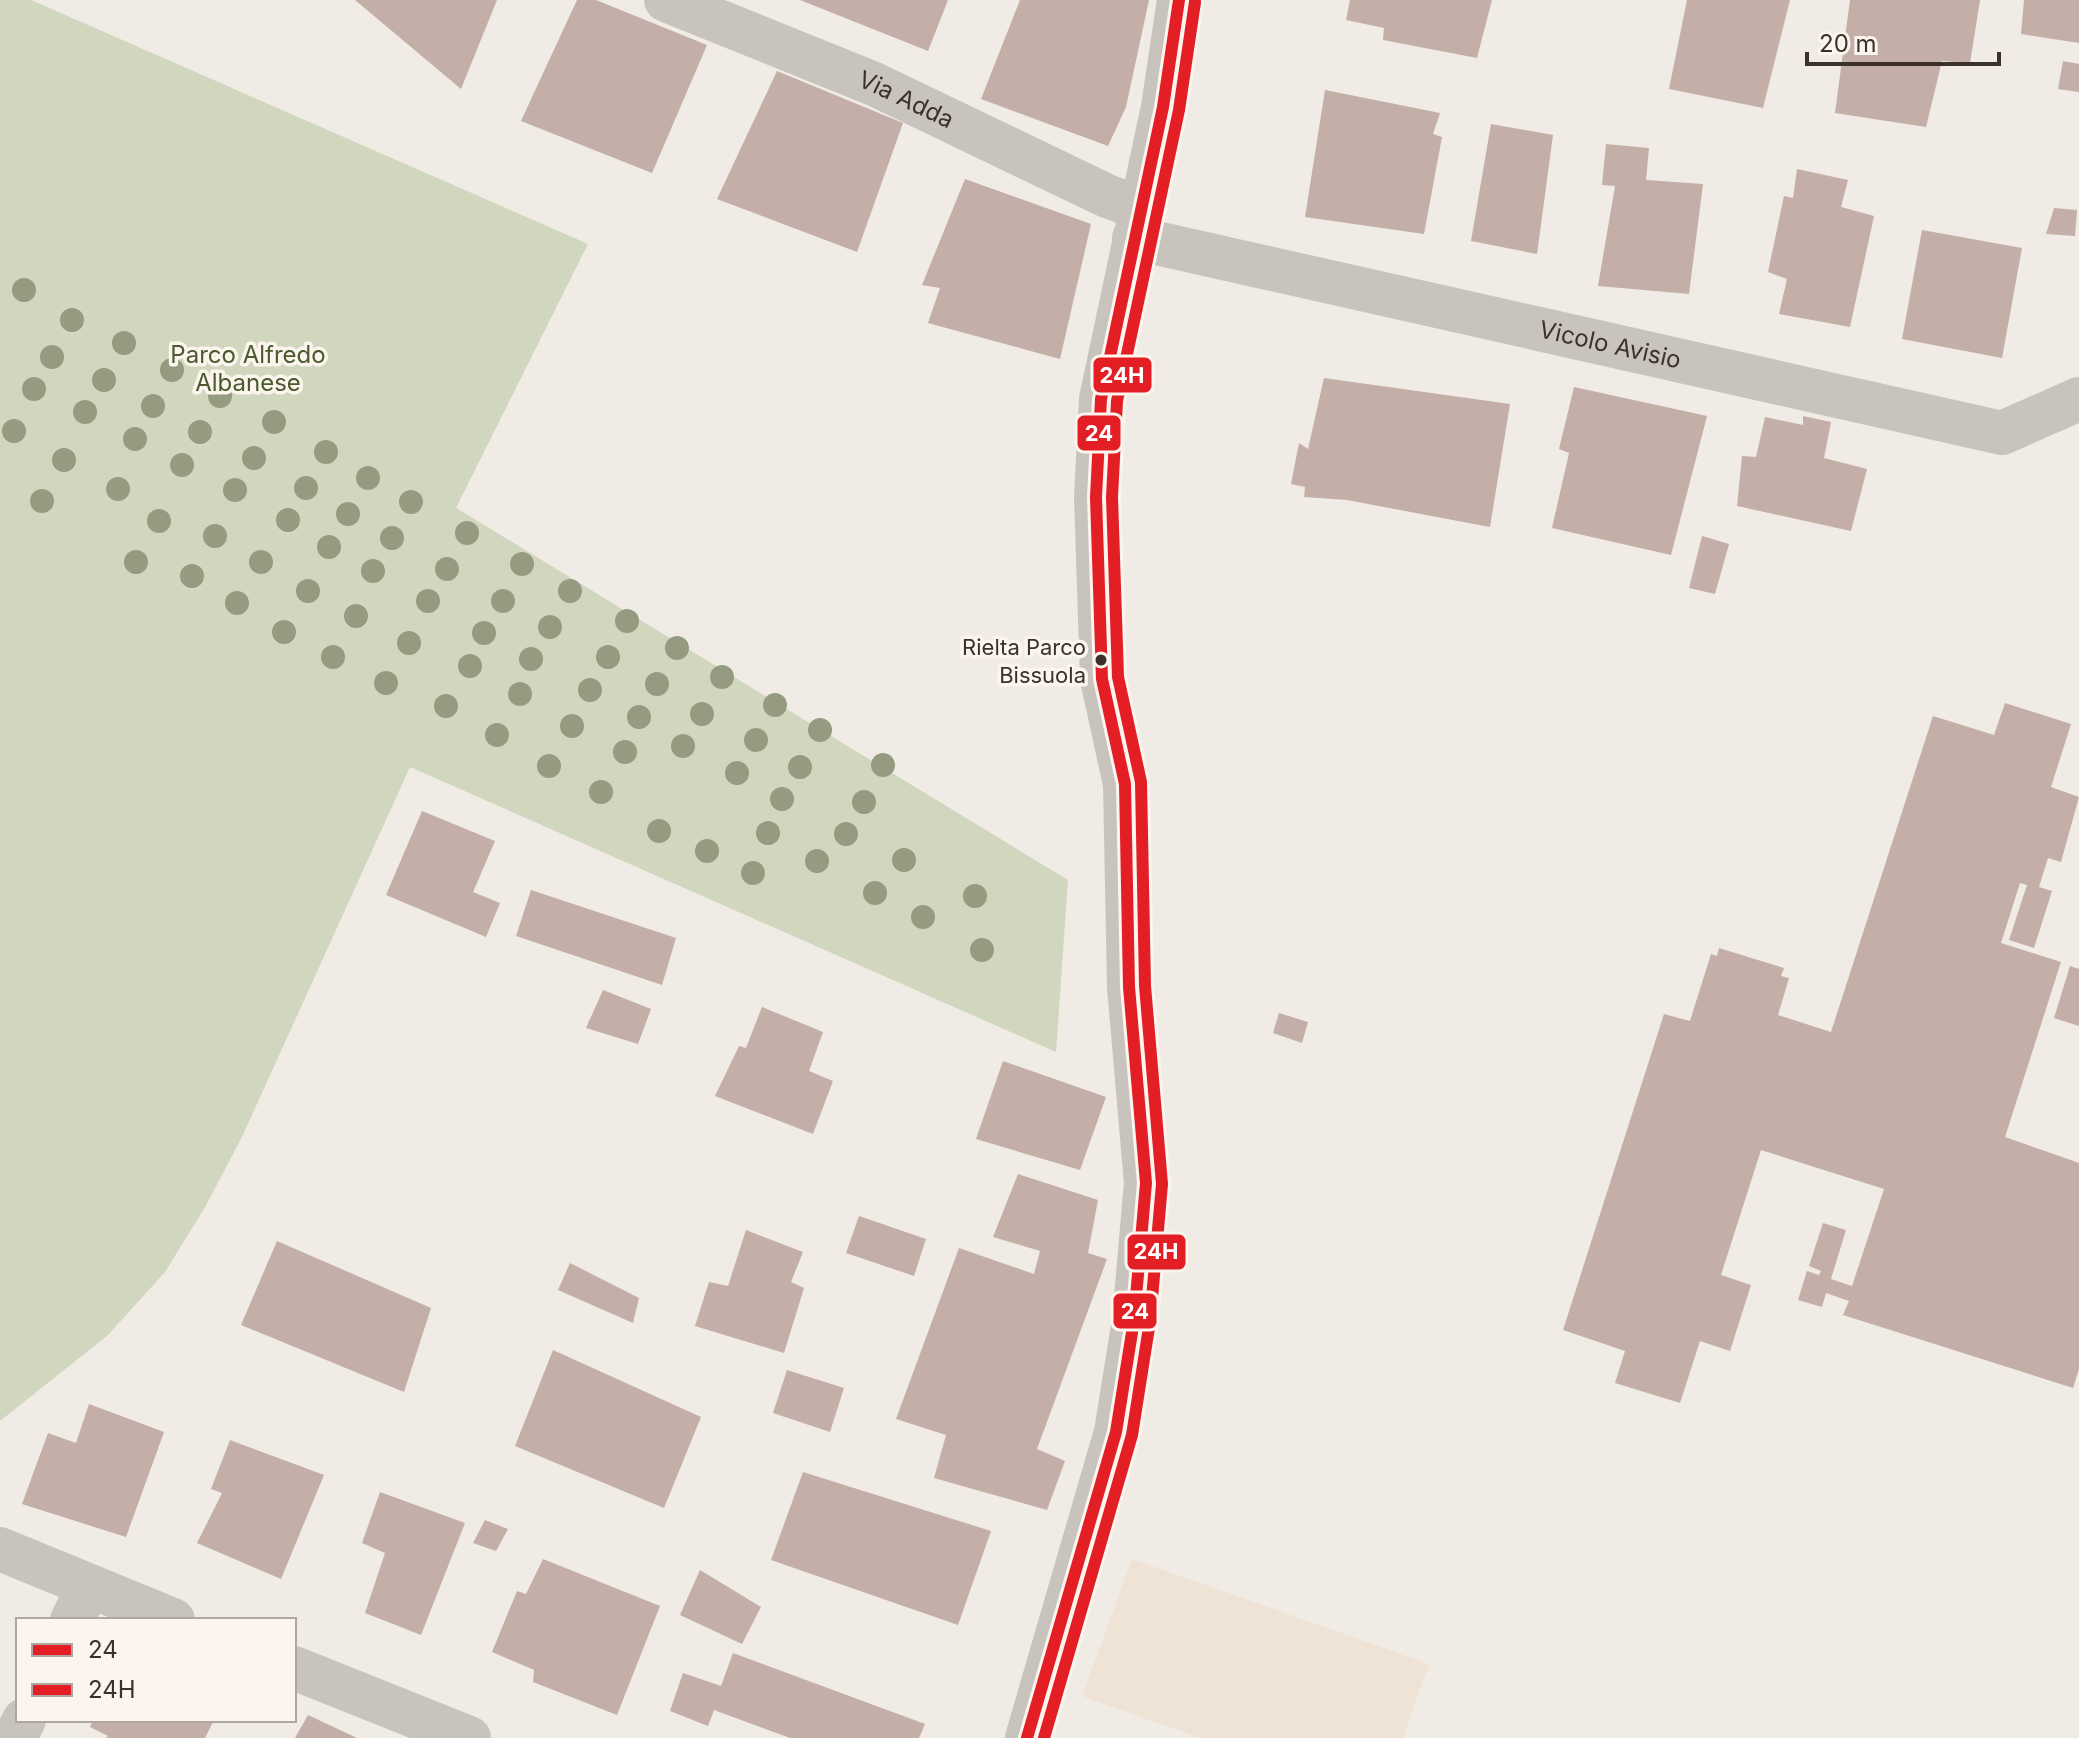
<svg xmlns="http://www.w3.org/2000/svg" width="2079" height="1738" font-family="Inter,sans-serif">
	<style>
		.green { fill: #d1d6bf }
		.plaza { fill: #eee3d5 }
		.building { fill: #c3afa7 }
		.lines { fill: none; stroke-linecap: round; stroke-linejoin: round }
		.street { stroke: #c9c3be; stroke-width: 44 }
		.bus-1-casing { stroke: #fbf5ee; stroke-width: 18 }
		.bus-2-casing { stroke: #fbf5ee; stroke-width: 18 }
		.bus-1 { stroke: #e31e24; stroke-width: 12 }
		.bus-2 { stroke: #e31e24; stroke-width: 12 }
		.tree { fill: #959b80 }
		.bus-dot { fill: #3b302b; stroke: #fbf5ee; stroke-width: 3 }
		.labels { text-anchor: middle; stroke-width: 7; stroke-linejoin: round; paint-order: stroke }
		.bus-label { font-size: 22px; fill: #3b302b; stroke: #fbf5ee; text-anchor: end }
		.street-label { font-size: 24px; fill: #3b302b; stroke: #fbf5ee }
		.park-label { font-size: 24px; fill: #4a5a2e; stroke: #fbf5ee }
		.line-badge { stroke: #fbf5ee; stroke-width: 3 }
		.badge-label { font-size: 22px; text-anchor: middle; font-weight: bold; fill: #fff }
	</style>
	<rect width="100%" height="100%" fill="#f0ebe5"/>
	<polygon class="green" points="0,0 31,0 588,244 456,508 1068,880 1056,1052 410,767 242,1137 204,1209 165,1272 108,1335 0,1421"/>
	<polygon class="plaza" points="1132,1559 1429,1664 1403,1738 1200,1738 1082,1696"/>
	<g class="building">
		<polygon points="355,0 497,0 461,89"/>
		<polygon points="577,0 596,0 707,45 652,173 521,121"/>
		<polygon points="800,0 948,0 928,51"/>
		<polygon points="1020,0 1149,0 1126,107 1108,146 981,99"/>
		<polygon points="1350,0 1492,0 1477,58 1383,40 1384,28 1346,20"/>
		<polygon points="1687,0 1790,0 1763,108 1669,89"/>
		<polygon points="1850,0 1980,0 1970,63 1942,61 1926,127 1835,113"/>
		<polygon points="2024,0 2079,0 2079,43 2021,34"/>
		<polygon points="2063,61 2079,64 2079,92 2058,89"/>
		<polygon points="777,71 903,123 857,252 717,199"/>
		<polygon points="1325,90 1440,113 1433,134 1442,137 1424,234 1305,217"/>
		<polygon points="1491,124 1553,135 1537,254 1471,241"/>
		<polygon points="1606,144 1649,148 1646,180 1703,184 1689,294 1598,286 1615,186 1602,185"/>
		<polygon points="1797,169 1848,180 1841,207 1874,216 1850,327 1779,314 1787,279 1768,272 1784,196 1793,198"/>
		<polygon points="965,179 1091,224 1060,359 928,323 940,288 922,285"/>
		<polygon points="2054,208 2077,210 2075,236 2046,234"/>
		<polygon points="1922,230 2022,248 2002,358 1902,339"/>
		<polygon points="1324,378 1510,404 1490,527 1347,500 1304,497 1305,487 1291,484 1299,443 1308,449"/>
		<polygon points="1574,387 1707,416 1671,555 1552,528 1569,453 1559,449"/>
		<polygon points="1803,416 1831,422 1824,458 1867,469 1851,531 1737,506 1742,456 1756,457 1765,417 1803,425"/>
		<polygon points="1702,536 1729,544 1715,594 1689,588"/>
		<polygon points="2005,703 2071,724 2051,787 2079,797 2061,862 2048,858 2039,887 2052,891 2034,948 2009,940 2027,885 2020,883 2001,943 2061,962 2005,1137 2079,1163 2079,1369 2073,1388 1843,1315 1849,1301 1826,1293 1822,1307 1798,1300 1807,1271 1819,1275 1821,1271 1809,1266 1823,1223 1846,1230 1831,1279 1852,1286 1884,1189 1761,1150 1721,1275 1751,1285 1730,1351 1700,1341 1680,1403 1615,1383 1625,1351 1563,1330 1664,1014 1690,1021 1711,954 1717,956 1719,948 1784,968 1781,976 1789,978 1778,1015 1831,1032 1933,716 1994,735"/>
		<polygon points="422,811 495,841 473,892 500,903 486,937 386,895"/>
		<polygon points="531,890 676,938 662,985 516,936"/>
		<polygon points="2070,966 2079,969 2079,1026 2054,1018"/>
		<polygon points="603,990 651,1009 638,1044 586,1028"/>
		<polygon points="762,1007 823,1032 809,1071 833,1081 813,1134 715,1096 739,1046 746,1048"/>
		<polygon points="1279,1013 1308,1022 1302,1043 1273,1033"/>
		<polygon points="1003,1061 1106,1097 1080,1170 976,1139"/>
		<polygon points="1018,1174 1098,1200 1088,1253 1107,1259 1037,1449 1065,1461 1047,1510 934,1478 946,1435 896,1419 959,1248 1034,1274 1040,1251 993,1237"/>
		<polygon points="859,1216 926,1239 914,1276 846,1253"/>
		<polygon points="746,1230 803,1252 791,1282 804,1288 784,1353 695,1326 709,1282 728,1286"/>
		<polygon points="277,1241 431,1308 404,1392 241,1325"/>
		<polygon points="570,1263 639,1298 633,1323 558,1290"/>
		<polygon points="553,1350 701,1417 664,1508 515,1446"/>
		<polygon points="787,1370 844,1388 830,1432 773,1413"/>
		<polygon points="89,1404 164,1432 126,1537 22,1504 48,1433 76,1443"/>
		<polygon points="230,1440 324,1475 281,1579 197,1543 222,1493 211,1489"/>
		<polygon points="803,1472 991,1531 958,1625 771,1560"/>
		<polygon points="380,1492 465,1523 421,1635 365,1613 385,1553 362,1543"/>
		<polygon points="485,1520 508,1529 496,1551 473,1543"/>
		<polygon points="543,1559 660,1606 617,1715 533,1682 534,1670 492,1652 517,1591 526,1594"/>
		<polygon points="700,1570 761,1607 742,1644 680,1615"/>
		<polygon points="733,1653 925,1724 919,1738 790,1738 714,1710 708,1726 670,1711 683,1673 721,1686"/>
		<polygon points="308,1715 357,1738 295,1738"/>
		<polygon points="93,1720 214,1720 205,1738 106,1738 108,1736 90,1727"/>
	</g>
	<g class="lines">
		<g class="street">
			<path id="s1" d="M 666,0 L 874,84 L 1107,196 L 1142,209"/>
			<path id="s2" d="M 1134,238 L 2002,433 L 2079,399"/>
			<polyline points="0,1549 173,1620"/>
			<polyline points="72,1620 89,1586"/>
			<polyline points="294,1668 469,1738"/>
			<polyline points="15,1738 24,1720"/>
			<polyline points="1027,1738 1116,1432 1134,1320 1146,1183 1129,987 1125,784 1102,679 1096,497 1101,399 1163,107 1179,0"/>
		</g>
		<defs>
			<polyline id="bus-1" points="1027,1738 1116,1432 1134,1320 1146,1183 1129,987 1125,784 1102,679 1096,497 1101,399 1163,107 1179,0"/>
			<polyline id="bus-2" points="1044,1738 1132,1435 1150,1321 1162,1184 1145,986 1141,782 1118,677 1112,497 1117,401 1179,110 1195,2"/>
		</defs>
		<use href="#bus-1" class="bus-1-casing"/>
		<use href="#bus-2" class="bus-2-casing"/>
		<use href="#bus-1" class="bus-1"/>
		<use href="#bus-2" class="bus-2"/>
	</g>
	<g class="tree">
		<circle cx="24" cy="290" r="12"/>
		<circle cx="72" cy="320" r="12"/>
		<circle cx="124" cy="343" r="12"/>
		<circle cx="52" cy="357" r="12"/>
		<circle cx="172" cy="370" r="12"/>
		<circle cx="104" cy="380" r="12"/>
		<circle cx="34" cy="389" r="12"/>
		<circle cx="220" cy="396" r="12"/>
		<circle cx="153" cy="406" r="12"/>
		<circle cx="85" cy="412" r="12"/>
		<circle cx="274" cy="422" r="12"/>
		<circle cx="14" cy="431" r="12"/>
		<circle cx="200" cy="432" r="12"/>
		<circle cx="135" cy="439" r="12"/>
		<circle cx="326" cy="452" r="12"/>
		<circle cx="254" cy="458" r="12"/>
		<circle cx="64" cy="460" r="12"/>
		<circle cx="182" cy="465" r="12"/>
		<circle cx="368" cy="478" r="12"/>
		<circle cx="306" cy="488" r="12"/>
		<circle cx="118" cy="489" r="12"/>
		<circle cx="235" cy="490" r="12"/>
		<circle cx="42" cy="501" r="12"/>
		<circle cx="411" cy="502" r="12"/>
		<circle cx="348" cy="514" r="12"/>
		<circle cx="288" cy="520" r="12"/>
		<circle cx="159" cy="521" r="12"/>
		<circle cx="467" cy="533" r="12"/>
		<circle cx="215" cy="536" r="12"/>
		<circle cx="392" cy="538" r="12"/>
		<circle cx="329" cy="547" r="12"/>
		<circle cx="136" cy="562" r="12"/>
		<circle cx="261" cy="562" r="12"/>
		<circle cx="522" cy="564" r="12"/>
		<circle cx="447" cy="569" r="12"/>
		<circle cx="373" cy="571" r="12"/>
		<circle cx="192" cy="576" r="12"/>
		<circle cx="308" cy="591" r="12"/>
		<circle cx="570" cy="591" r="12"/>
		<circle cx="428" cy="601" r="12"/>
		<circle cx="503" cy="601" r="12"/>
		<circle cx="237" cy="603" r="12"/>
		<circle cx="356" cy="616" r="12"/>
		<circle cx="627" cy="621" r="12"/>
		<circle cx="550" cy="627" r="12"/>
		<circle cx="284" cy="632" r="12"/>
		<circle cx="484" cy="633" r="12"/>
		<circle cx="409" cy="643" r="12"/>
		<circle cx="677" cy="648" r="12"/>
		<circle cx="333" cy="657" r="12"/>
		<circle cx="608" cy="657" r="12"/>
		<circle cx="531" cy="659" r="12"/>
		<circle cx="470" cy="666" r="12"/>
		<circle cx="722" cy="677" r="12"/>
		<circle cx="386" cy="683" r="12"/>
		<circle cx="657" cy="684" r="12"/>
		<circle cx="590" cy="690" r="12"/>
		<circle cx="520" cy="694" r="12"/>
		<circle cx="775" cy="705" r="12"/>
		<circle cx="446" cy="706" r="12"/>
		<circle cx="702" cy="714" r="12"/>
		<circle cx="639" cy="717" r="12"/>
		<circle cx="572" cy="726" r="12"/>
		<circle cx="820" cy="730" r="12"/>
		<circle cx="497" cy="735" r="12"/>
		<circle cx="756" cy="740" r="12"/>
		<circle cx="683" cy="746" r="12"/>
		<circle cx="625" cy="752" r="12"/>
		<circle cx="883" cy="765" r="12"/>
		<circle cx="549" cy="766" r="12"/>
		<circle cx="800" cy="767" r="12"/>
		<circle cx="737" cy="773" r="12"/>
		<circle cx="601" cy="792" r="12"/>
		<circle cx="782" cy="799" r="12"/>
		<circle cx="864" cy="802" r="12"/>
		<circle cx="659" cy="831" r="12"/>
		<circle cx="768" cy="833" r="12"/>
		<circle cx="846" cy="834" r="12"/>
		<circle cx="707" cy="851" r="12"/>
		<circle cx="904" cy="860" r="12"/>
		<circle cx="817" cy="861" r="12"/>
		<circle cx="753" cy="873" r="12"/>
		<circle cx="875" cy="893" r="12"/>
		<circle cx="975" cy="896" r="12"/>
		<circle cx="923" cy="917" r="12"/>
		<circle cx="982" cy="950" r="12"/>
	</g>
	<circle class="bus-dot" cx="1101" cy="660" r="7"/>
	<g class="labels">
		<g class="bus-label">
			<text x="1086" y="655">Rielta Parco<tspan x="1086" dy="28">Bissuola</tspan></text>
		</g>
		<g class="street-label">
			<text dy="8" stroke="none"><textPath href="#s1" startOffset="260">Via Adda</textPath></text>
			<text dy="8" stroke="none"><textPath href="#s2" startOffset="488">Vicolo Avisio</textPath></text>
		</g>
		<g class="park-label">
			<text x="248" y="363">Parco Alfredo<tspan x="248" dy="28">Albanese</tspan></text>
		</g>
	</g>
	<g class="line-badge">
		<rect x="1092" y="356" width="61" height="38" rx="8" fill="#e31e24"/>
		<rect x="1076" y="414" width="46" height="38" rx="8" fill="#e31e24"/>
		<rect x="1126" y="1233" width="61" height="38" rx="8" fill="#e31e24"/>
		<rect x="1112" y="1292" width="46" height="38" rx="8" fill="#e31e24"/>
	</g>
	<g class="badge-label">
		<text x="1122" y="383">24H</text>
		<text x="1099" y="441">24</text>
		<text x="1156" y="1259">24H</text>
		<text x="1135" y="1319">24</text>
	</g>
	<rect x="16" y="1618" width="280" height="104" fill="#fbf5ee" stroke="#aea6a0" stroke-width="2"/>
	<rect x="32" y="1644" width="40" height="12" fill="#e31e24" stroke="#aea6a0" stroke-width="2"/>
	<text x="88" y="1658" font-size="24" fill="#3b302b">24</text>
	<rect x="32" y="1684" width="40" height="12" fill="#e31e24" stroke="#aea6a0" stroke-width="2"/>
	<text x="88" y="1698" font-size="24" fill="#3b302b">24H</text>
	<path d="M1807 52v12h192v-12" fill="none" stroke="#3b302b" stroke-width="4"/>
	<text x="1819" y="52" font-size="24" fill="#3b302b" stroke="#fbf5ee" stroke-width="6" paint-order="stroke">20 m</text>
</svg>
